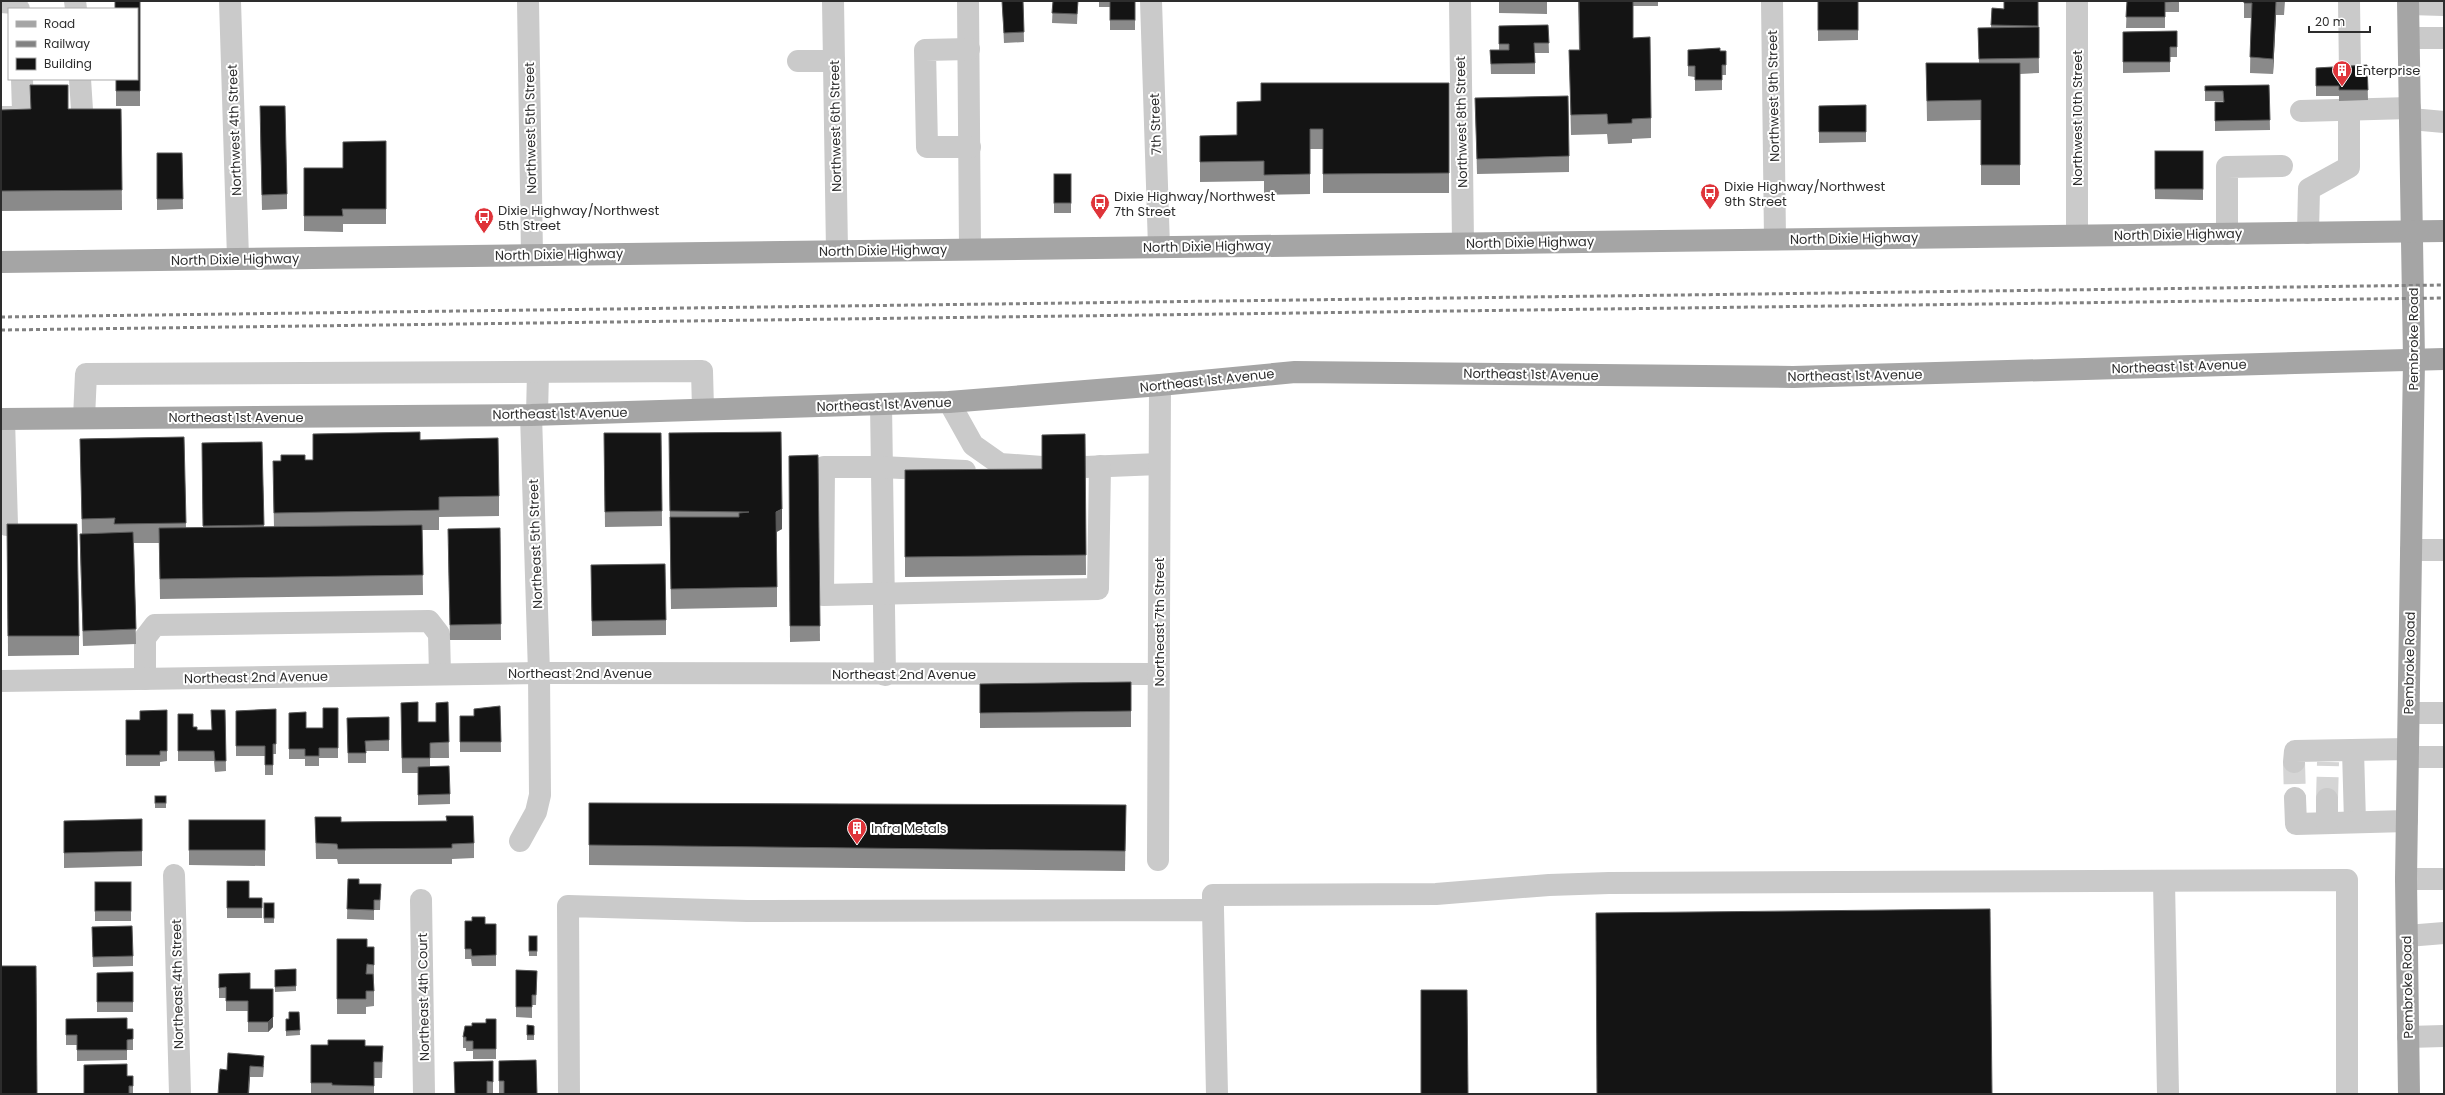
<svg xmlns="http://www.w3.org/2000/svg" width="2445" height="1095" font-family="Poppins,sans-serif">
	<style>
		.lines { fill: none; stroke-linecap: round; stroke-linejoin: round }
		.minor-tunnel { stroke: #d5d5d5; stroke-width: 22; stroke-dasharray: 22 11; stroke-linecap: butt }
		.minor { stroke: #cacaca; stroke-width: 22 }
		.major { stroke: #a5a5a5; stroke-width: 22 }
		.rail { stroke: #828282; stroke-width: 3; stroke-dasharray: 4 3; stroke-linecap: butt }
		.wall { fill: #8a8a8a }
		.shaded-wall { fill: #5a5a5a }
		.building { fill: #141414; stroke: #5a5a5a }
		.labels { text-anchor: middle; stroke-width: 4; stroke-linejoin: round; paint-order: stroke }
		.poi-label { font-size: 13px; fill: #2d2d2d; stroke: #fff; text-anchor: start }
		.street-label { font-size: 13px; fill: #2d2d2d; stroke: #fff }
	</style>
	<rect width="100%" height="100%" fill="#fff"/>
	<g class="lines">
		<g class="minor-tunnel">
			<polyline points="2294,762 2295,798"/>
			<polyline points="2327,799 2328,762"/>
		</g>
		<g class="minor">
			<polyline points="75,1 76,9"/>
			<polyline points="230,1 238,258"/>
			<polyline points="528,1 532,255"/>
			<polyline points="833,1 837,251"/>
			<polyline points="968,1 970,248"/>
			<polyline points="1151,1 1159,247"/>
			<polyline points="1460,1 1463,243"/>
			<polyline points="1772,1 1775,239"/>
			<polyline points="2077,1 2077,235"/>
			<polyline points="2349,1 2350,73"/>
			<polyline points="1,2 14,3 19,9"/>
			<polyline points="2409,4 2444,5"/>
			<polyline points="2409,38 2444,38"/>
			<polyline points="969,49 925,50 927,147 970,147"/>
			<polyline points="798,61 834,61"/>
			<polyline points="80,79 82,110"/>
			<polyline points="2301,111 2410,108"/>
			<polyline points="1,117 18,117 23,112 22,79"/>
			<polyline points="2411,119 2444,122"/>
			<polyline points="2308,233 2309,189 2349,167 2349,109"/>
			<polyline points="2227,234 2227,167 2282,166"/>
			<polyline points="949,402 973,445 1000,464 1042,467"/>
			<polyline points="881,404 885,675"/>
			<polyline points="537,414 538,372"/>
			<polyline points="84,418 86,374 702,371 703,409"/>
			<polyline points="4,419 7,525"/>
			<polyline points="1085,467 1159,464"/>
			<polyline points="965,471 881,467 824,467 823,595 1098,589 1100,466"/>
			<polyline points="2411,550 2444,550"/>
			<polyline points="145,679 145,638 155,625 429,621 439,634 440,674"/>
			<polyline points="1,681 539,673 1158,674"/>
			<polyline points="2409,713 2444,713"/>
			<polyline points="2353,750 2355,822"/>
			<polyline points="2408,757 2444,757"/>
			<polyline points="2294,762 2295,751 2408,749"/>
			<polyline points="2295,798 2296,824 2407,821"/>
			<polyline points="2327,799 2327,823"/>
			<polyline points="520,841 536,812 540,795 539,673 531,415"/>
			<polyline points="1158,860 1160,385"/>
			<polyline points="174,875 180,1094"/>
			<polyline points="2406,879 2444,879"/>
			<polyline points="2164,881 2168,1094"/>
			<polyline points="421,900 424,1094"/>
			<polyline points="1213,910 1213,895 1436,894 1549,885 1609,883 2347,880 2347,1094"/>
			<polyline points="2407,936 2444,933"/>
			<polyline points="2408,1037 2444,1036"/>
			<polyline points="569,1094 568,906 747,911 1213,910 1217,1094"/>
		</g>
		<g class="major">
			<polyline points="2408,1 2414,360 2406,879 2409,1094"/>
			<polyline points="1,262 2444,231"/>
			<polyline points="1,419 531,415 949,402 1160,385 1295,372 1793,377 2444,359"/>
		</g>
		<g class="rail">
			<polyline points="1,317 2444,285"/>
			<polyline points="1,330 2444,298"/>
		</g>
	</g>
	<g class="wall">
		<polygon points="1002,1 1023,1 1024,42 1004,43"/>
		<polygon points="1053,1 1078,1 1077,24 1052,23"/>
		<polygon points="1099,1 1135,1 1135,30 1110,30 1110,7 1099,7"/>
		<polygon points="1499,1 1547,1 1547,14 1499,13"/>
		<polygon points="1578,1 1658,1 1658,6 1633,6 1633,38 1651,118 1651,138 1632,139 1632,143 1608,144 1607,134 1571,135 1569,50 1579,50"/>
		<polygon points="1818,1 1858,1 1858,40 1818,41"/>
		<polygon points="2038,1 2039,73 2020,74 2020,185 1981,185 1981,120 1927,121 1926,63 1979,63 1978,28 1991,28 1992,8 2004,9"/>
		<polygon points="2127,1 2179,1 2179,12 2165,12 2165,28 2126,28"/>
		<polygon points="2244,1 2285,1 2284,15 2276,15 2273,74 2250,73 2251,18 2244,18"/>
		<polygon points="1548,25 1549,53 1535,53 1535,74 1491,74 1490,50 1499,50 1499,26"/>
		<polygon points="2177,31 2177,57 2170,57 2170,72 2123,73 2123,32"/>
		<polygon points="1688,50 1726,51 1726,75 1722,75 1722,90 1695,91 1695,77 1688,76"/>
		<polygon points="2367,65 2368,100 2339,101 2339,96 2316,96 2316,68"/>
		<polygon points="116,79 140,91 140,106 116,106"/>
		<polygon points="1449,83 1449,193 1323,193 1323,149 1310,149 1310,194 1264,195 1264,181 1200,182 1200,136 1237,135 1261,101"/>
		<polygon points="2269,85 2270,130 2215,131 2215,102 2223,102 2223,101 2205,101 2205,86"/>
		<polygon points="1475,98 1569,156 1569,172 1477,174"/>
		<polygon points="1866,105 1866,142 1819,143 1819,106"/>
		<polygon points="121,109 122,210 1,211 1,110"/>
		<polygon points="260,121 287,194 287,209 262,210"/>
		<polygon points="386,141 386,224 343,224 343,232 304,231 304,168 343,168"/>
		<polygon points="2155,151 2203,151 2203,200 2155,199"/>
		<polygon points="157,153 182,153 183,209 157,210"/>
		<rect x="1054" y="174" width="17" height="39"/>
		<polygon points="604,433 661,433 662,526 605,527"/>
		<polygon points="1085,434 1086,575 905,577 905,470 1042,469"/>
		<polygon points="184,437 186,528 203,528 202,443 262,442 264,527 274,527 273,481 305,460 313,460 420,440 499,496 499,516 439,517 439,530 422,530 423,595 160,599 159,543 134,543 136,644 83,646 80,549 80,534 82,534 80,439"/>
		<polygon points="669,453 782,529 777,532 777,607 671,609"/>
		<polygon points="818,455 820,641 790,642 789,456"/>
		<polygon points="7,524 79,636 79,655 8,656"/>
		<polygon points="500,528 501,640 450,640 448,544"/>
		<polygon points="591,565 666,620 666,635 592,636"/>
		<polygon points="1131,682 1131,727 980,728 980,684"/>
		<polygon points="448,702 449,758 430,758 430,767 450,794 450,804 418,805 418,773 402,773 401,703 418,722 436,722"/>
		<polygon points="500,706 501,752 460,752 460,716 474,716"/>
		<polygon points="338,708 338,758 319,758 319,766 305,766 305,759 289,759 289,713 306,728 323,728"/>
		<polygon points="276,709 276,754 273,754 273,775 265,775 265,756 236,756 236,711"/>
		<polygon points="167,710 167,761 160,762 160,766 126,766 126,720 140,720"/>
		<polygon points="225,710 226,771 215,772 214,761 178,761 178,714 197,730 212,730"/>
		<polygon points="389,717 389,751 366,751 366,763 348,763 347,718"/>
		<rect x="155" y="796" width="11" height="12"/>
		<polygon points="589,803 1126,805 1125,871 589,865"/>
		<polygon points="446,816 474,843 474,858 452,859 452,864 338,864 337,859 316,859 315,817 341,822 446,821"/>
		<polygon points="189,820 265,820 265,866 189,865"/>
		<polygon points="64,821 142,851 142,866 64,868"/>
		<polygon points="348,879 359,884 381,884 380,910 374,910 374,920 347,919"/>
		<polygon points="227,881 249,898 262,898 262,918 227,918"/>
		<rect x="95" y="882" width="36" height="39"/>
		<rect x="264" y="903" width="10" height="20"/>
		<polygon points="465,921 485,924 496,924 496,966 472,966 471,959 465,959"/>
		<rect x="529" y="936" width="8" height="20"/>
		<polygon points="92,937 133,956 133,966 93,967"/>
		<polygon points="337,939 367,947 374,947 374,1006 366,1007 366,1014 337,1014"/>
		<polygon points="296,969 296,991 275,992 275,970"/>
		<polygon points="516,970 537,971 536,1005 532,1005 532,1018 516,1017"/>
		<polygon points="133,972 133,1012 97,1012 97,973"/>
		<polygon points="219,974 250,989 273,1027 268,1032 248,1032 248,1011 226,1011 226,998 219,998"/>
		<polygon points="299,1012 300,1035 286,1036 286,1019 289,1019"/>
		<polygon points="66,1019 127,1029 133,1039 133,1050 127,1050 127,1060 77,1061 77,1045 66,1045"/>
		<polygon points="496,1019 496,1059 473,1059 473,1051 466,1051 466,1048 463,1048 463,1037 472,1026 486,1023"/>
		<polygon points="527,1025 534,1026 534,1040 527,1040"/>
		<polygon points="311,1045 383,1046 382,1078 374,1078 374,1094 311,1094"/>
		<polygon points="228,1053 264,1066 263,1077 250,1077 227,1070"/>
		<polygon points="493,1061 493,1094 454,1094"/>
		<polygon points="499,1061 537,1094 499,1094"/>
		<polygon points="127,1076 133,1076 133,1094 84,1094"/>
	</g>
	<g class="shaded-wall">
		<polygon points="2276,1 2276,15 2273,74 2273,59"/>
		<polygon points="782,509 782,529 776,532 776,512"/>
		<polygon points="273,1017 273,1027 268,1032 268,1022"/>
		<polygon points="250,1066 250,1077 249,1094 248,1094"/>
	</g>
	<g class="building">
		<polygon points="115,1 140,1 140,91 116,91 116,79 137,79 137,9 115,9"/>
		<polygon points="1002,1 1023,1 1024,32 1004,33"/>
		<polygon points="1053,1 1078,1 1077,14 1052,13"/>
		<rect x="1110" y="1" width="25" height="19"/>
		<polygon points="1579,1 1633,1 1633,38 1650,37 1651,118 1632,119 1632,123 1608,124 1607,114 1571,115 1569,50 1580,50"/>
		<rect x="1818" y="1" width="40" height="29"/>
		<polygon points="2004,1 2038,1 2038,26 1991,25 1992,8 2004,9"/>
		<polygon points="2127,1 2179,1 2165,2 2165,17 2126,17"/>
		<polygon points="2244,1 2276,1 2273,59 2250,57 2252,3 2244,3"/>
		<polygon points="1548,25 1549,43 1534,43 1535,63 1491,64 1490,50 1509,50 1509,44 1499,44 1499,26"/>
		<polygon points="2039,27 2039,58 1979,59 1978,28"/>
		<polygon points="2177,31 2177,47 2170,47 2170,62 2123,62 2123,32"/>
		<polygon points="1720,48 1720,51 1726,51 1726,65 1722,65 1722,80 1695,80 1695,66 1688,66 1688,50"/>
		<polygon points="1926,63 2020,63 2020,165 1981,165 1981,100 1927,101"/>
		<polygon points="2367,65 2368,90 2339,90 2339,86 2316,86 2316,68"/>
		<polygon points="1261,83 1449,83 1449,173 1323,174 1323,129 1310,129 1310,174 1264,175 1264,161 1200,162 1200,136 1237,135 1237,102 1261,101"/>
		<polygon points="30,85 68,85 68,109 121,109 122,190 1,191 1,110 31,109"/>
		<polygon points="2269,85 2270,120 2215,121 2215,102 2224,102 2223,91 2205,91 2205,86"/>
		<polygon points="1568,96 1569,156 1477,159 1475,98"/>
		<polygon points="1866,105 1866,132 1819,132 1819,106"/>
		<polygon points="260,106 285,106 287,194 262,195"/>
		<polygon points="386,141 386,209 342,209 343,216 304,216 304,168 343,168 343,142"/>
		<rect x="2155" y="151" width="48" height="38"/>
		<polygon points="157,153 182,153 183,199 157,199"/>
		<rect x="1054" y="174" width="17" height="29"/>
		<polygon points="420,432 420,440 498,438 499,496 439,497 439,510 274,513 273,461 281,461 281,455 305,455 305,460 313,460 313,434"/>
		<polygon points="781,432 782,509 776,512 777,587 671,589 670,517 739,517 739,513 749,512 670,511 669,433"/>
		<polygon points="604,433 661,433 662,511 605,512"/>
		<polygon points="1085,434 1086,555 905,557 905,470 1042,469 1042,435"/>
		<polygon points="184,437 186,523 114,524 115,518 82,519 80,439"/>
		<polygon points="262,442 264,525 203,526 202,443"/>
		<polygon points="818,455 820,626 790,626 789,456"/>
		<polygon points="7,524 77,524 79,636 8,636"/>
		<polygon points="422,525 423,575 160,579 159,528"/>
		<polygon points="500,528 501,624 450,625 448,529"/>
		<polygon points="133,532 136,629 83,631 80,534"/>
		<polygon points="665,564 666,620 592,621 591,565"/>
		<polygon points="1131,682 1131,711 980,713 980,684"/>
		<polygon points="418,702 418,722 436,722 436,703 448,702 449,742 430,743 430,758 402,758 401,703"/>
		<polygon points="500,706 501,742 460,742 460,716 474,716 474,709"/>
		<polygon points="323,708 338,708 338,748 319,748 319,756 305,756 305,749 289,749 289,713 306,712 306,728 323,728"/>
		<polygon points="276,709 276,744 273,744 273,765 265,765 265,746 236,746 236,711"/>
		<polygon points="167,710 167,751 160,751 160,755 126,755 126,720 140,720 140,711"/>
		<polygon points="211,710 225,710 226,761 215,761 214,751 178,751 178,714 193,714 193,727 197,727 197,730 212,730"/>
		<polygon points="389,717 389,740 365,741 366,753 348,753 347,718"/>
		<polygon points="449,766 450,794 418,795 418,767"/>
		<rect x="155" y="796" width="11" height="7"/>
		<polygon points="589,803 1126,805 1125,851 589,845"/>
		<polygon points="446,816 473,816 474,843 452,844 452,848 338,849 337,844 316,843 315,817 341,817 341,822 447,821"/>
		<polygon points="142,819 142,851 64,853 64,821"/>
		<rect x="189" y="820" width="76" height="30"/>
		<polygon points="348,879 359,879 359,884 381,884 380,900 374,900 374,910 347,909"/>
		<polygon points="227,881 249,881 249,898 262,898 262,908 227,908"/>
		<rect x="95" y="882" width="36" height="29"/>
		<rect x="264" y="903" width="10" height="15"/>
		<polygon points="1990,909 1992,1094 1597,1094 1596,913"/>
		<polygon points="472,917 485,917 485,924 496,924 496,955 472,956 471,949 465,949 465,921 472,921"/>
		<polygon points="132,926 133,956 93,957 92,927"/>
		<rect x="529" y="936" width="8" height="15"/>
		<polygon points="337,939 367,939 367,947 374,947 374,965 367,964 366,974 373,974 374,991 366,991 366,999 337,999"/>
		<polygon points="1,966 36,966 37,1094 1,1094"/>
		<polygon points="296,969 296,986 275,987 275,970"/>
		<polygon points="516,970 537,971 536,995 532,995 532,1007 516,1007"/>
		<polygon points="133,972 133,1002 97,1002 97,973"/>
		<polygon points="250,973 250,989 273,989 273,1017 268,1022 248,1022 248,1001 226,1001 226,987 219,988 219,974"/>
		<polygon points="1421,990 1467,990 1468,1094 1421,1094"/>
		<polygon points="289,1012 299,1012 300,1030 286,1031 286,1019 289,1019"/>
		<polygon points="127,1018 127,1029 133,1029 133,1039 127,1040 127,1050 77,1050 77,1035 66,1035 66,1019"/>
		<polygon points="486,1019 496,1019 496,1049 473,1049 473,1041 466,1041 466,1037 463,1037 465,1026 472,1026 472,1023 486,1023"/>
		<polygon points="527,1025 534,1026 534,1035 527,1035"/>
		<polygon points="328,1040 365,1040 365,1046 383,1046 382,1062 374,1062 374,1086 332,1085 332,1083 311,1083 311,1045 328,1045"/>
		<polygon points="228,1053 264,1056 263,1067 250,1066 248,1094 218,1094 220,1069 227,1070"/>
		<polygon points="536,1060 537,1094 504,1094 504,1081 499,1081 499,1061"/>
		<polygon points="493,1061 493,1082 487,1081 487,1094 455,1094 454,1062"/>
		<polygon points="127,1064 127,1076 133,1076 133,1086 129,1086 129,1094 84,1094 84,1065"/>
	</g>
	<defs>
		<symbol id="building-pin" viewBox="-11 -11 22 30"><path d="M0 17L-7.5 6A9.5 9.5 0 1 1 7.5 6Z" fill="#df343a" stroke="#fff"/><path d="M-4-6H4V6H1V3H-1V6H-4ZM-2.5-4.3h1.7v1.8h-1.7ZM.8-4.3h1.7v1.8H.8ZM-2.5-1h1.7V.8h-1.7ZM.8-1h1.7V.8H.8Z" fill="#fff"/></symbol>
		<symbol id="bus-pin" viewBox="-11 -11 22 30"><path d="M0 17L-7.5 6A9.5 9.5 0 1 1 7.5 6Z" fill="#df343a" stroke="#fff"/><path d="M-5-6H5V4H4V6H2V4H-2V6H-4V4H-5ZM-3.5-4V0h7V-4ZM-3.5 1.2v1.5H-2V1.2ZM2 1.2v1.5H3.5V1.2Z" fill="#fff"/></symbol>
	</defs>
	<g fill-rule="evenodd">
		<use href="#building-pin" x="2331" y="59" width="22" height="30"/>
		<use href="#bus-pin" x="1699" y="182" width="22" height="30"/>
		<use href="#bus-pin" x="1089" y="192" width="22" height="30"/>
		<use href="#bus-pin" x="473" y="206" width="22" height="30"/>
		<use href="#building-pin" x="846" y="817" width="22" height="30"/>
	</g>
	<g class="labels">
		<g class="poi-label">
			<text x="2356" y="75">Enterprise</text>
			<text x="1724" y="191">Dixie Highway/Northwest<tspan x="1724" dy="15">9th Street</tspan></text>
			<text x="1114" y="201">Dixie Highway/Northwest<tspan x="1114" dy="15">7th Street</tspan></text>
			<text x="498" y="215">Dixie Highway/Northwest<tspan x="498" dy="15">5th Street</tspan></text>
			<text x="871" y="833">Infra Metals</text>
		</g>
		<g class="street-label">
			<text transform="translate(1773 96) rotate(-91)" y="5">Northwest 9th Street</text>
			<text transform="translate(2077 118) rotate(-90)" y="5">Northwest 10th Street</text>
			<text transform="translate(1461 122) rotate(-91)" y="5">Northwest 8th Street</text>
			<text transform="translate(1155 124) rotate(-92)" y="5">7th Street</text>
			<text transform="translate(835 126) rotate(-91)" y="5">Northwest 6th Street</text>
			<text transform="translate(530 128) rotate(-91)" y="5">Northwest 5th Street</text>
			<text transform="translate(234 130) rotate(-92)" y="5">Northwest 4th Street</text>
			<text transform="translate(2178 234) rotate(-1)" y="5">North Dixie Highway</text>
			<text transform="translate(1854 238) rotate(-1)" y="5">North Dixie Highway</text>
			<text transform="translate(1530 242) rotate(-1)" y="5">North Dixie Highway</text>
			<text transform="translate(1207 246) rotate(-1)" y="5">North Dixie Highway</text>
			<text transform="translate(883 250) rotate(-1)" y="5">North Dixie Highway</text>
			<text transform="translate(559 254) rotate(-1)" y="5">North Dixie Highway</text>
			<text transform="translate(235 259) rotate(-1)" y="5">North Dixie Highway</text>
			<text transform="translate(2413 339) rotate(-90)" y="5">Pembroke Road</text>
			<text transform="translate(2179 366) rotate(-2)" y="5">Northeast 1st Avenue</text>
			<text transform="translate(1531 374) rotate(1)" y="5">Northeast 1st Avenue</text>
			<text transform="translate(1855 375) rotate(-1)" y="5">Northeast 1st Avenue</text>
			<text transform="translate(1207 380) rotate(-6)" y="5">Northeast 1st Avenue</text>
			<text transform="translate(884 404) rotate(-2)" y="5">Northeast 1st Avenue</text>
			<text transform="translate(560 413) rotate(-1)" y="5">Northeast 1st Avenue</text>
			<text x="236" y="422">Northeast 1st Avenue</text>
			<text transform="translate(535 544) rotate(-92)" y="5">Northeast 5th Street</text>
			<text transform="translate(1159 622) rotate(-90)" y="5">Northeast 7th Street</text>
			<text transform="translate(2409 663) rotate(-89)" y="5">Pembroke Road</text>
			<text x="580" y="678">Northeast 2nd Avenue</text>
			<text x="904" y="679">Northeast 2nd Avenue</text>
			<text transform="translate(256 677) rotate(-1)" y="5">Northeast 2nd Avenue</text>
			<text transform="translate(177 984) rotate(-91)" y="5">Northeast 4th Street</text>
			<text transform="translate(2407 987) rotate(-91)" y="5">Pembroke Road</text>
			<text transform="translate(423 997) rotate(-91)" y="5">Northeast 4th Court</text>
		</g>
	</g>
	<rect width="2445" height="1095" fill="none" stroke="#2d2d2d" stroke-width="4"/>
	<rect x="8" y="8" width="130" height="72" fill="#ffffff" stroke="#ababab"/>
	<rect x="16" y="21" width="20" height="6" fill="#a5a5a5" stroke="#ababab"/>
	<text x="44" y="28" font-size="12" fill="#2d2d2d">Road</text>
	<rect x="16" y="41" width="20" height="6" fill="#828282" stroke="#ababab"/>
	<text x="44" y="48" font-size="12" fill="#2d2d2d">Railway</text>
	<rect x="16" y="58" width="20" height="12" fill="#141414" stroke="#ababab"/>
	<text x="44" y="68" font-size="12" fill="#2d2d2d">Building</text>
	<path d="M2309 26v6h61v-6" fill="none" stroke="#2d2d2d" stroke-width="2"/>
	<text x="2315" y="26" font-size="12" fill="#2d2d2d" stroke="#ffffff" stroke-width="3" paint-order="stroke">20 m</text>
</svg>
